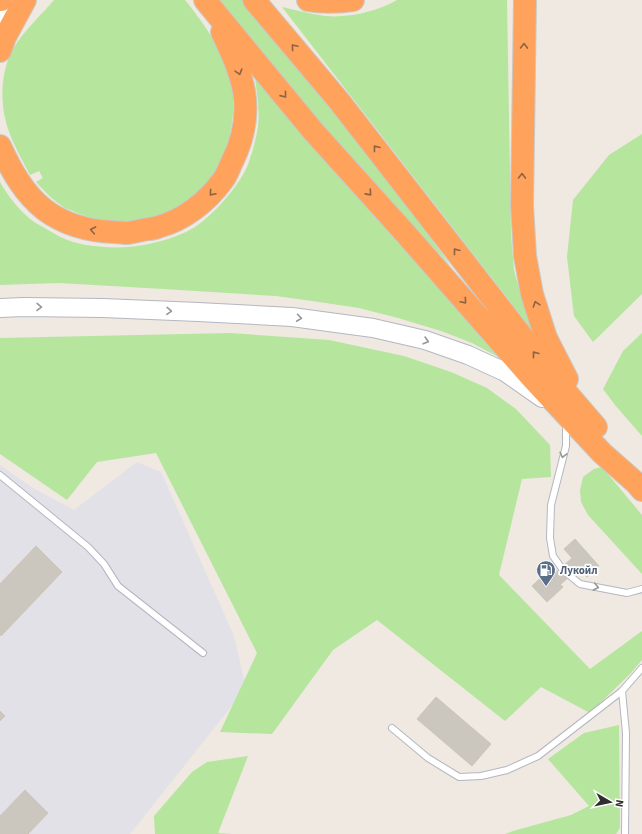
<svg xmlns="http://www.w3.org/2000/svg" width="642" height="834" font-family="'Source Sans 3',sans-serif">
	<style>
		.industrial { fill: #e3e1e8 }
		.green { fill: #b6e59e }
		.building { fill: #cbc7bf; stroke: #cbc5ba }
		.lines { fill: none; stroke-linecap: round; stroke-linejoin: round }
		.lane-casing { stroke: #b4b7c1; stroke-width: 8 }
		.secondary-casing { stroke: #b4b7c1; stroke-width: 20 }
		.highway-casing { stroke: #c9c9c9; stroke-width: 24 }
		.lane { stroke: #fff; stroke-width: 6 }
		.secondary { stroke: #fff; stroke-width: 18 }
		.highway { stroke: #ffa35c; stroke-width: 22 }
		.oneway { stroke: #8c6343 }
		.oneway2 { stroke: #969696 }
		.labels { text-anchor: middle; stroke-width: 3.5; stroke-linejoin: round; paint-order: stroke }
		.service-label { font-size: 11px; font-weight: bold; fill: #4e5e75; stroke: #fff; text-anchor: start }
	</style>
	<rect width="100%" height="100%" fill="#efe9e1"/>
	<polygon class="industrial" points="137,462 161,472 234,636 246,688 130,834 0,834 0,465 33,488 74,510"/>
	<g class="green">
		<path d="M 54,0 L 185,0 C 201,20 217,42 227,66 C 234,85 235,110 231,129 C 231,134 228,139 227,144 C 223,155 219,167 213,177 C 210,182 206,185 203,189 C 171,222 121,230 80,214 C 75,212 70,210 65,208 C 54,201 45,192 36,182 L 43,178 L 39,171 L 30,175 C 21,158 9,137 5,118 C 0,94 2,65 16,44 C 26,29 42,14 54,0 Z"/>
		<polygon points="216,0 243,0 305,73 374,160 451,266 355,165"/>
		<path d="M 397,0 L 507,0 L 511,234 L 514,270 L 523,304 L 532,330 L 282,7 C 296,10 311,14 325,16 C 349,18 376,12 397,0 Z"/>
		<path d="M 255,78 L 508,362 L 472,343 L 441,331 L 398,318 L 359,308 L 312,301 L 276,296 L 163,289 L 59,283 L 0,285 L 0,182 C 8,196 18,209 30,219 C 34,222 39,225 43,227 C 53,233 63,239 73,242 C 110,252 151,248 186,232 C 208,222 237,189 247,167 C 249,163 250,157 252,153 C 254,144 257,135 258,126 C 260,110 257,94 255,78 Z"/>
		<polygon points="642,134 642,294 593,342 574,316 567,257 573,200 609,155"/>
		<polygon points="230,333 329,340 404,356 451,372 487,388 516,409 550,445 551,477 522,479 499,575 590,669 642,631 642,660 631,673 590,713 541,687 505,721 377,620 333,650 272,734 220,732 257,653 156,453 97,462 67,500 0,454 0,338"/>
		<polygon points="642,333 642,436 615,405 603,389 623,351"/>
		<polygon points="602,467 642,515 642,574 588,515 581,502 580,490 583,477 594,469"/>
		<polygon points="619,725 620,828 616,834 505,834 513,831 571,815 589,806 548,759 584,733"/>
		<polygon points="248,756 218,833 233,834 155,834 154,816 192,772 207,762"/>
	</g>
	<g class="building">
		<polygon points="575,539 599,566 587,577 579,568 561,584 552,576 572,558 564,549"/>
		<polygon points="36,546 62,572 1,636 0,634 0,584"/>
		<polygon points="548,571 563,587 547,602 532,586"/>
		<polygon points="436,697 491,744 472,766 417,719"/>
		<polygon points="0,711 5,716 0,721"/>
		<polygon points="25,790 48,813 28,834 0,834 0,816"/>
	</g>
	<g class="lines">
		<defs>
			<g id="lane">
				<polyline points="566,424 566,446 551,505 550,538 553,556 563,570 580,584 627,593 642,589"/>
				<polyline points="0,475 88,547 104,564 118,586 203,653"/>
				<polyline points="392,728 428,758 459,777 481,776 507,770 538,756 622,691"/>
				<polyline points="625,834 626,733 622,691 642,668"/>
			</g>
			<g id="secondary">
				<polyline points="0,20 18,0"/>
				<polyline points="0,308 23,307 103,308 198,312 292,317 373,328 425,340 468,355 505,372 542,398"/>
			</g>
			<g id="highway">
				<polyline points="0,0 1,0"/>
				<polyline points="205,0 313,131 405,233 533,379 602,453 636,483 642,490"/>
				<polyline points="254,0 339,101 559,384 596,427"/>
				<path d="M 308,0 C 323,3 338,2 353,0"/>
				<polyline points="525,0 522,205 525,256 532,294 546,338 567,379"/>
				<polyline points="0,51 5,37 25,0"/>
				<path d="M 0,146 C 11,170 24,194 45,210 C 64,224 89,231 113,232 C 118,232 123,233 128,233 C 133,232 138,231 143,230 C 148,229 153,229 158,227 C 184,220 207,202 223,180 C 227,175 229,168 232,162 C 243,140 248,115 244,91 C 240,70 231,51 222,32"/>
			</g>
		</defs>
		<use href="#lane" class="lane-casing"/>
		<use href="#secondary" class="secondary-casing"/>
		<use href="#highway" class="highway-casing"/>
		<use href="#lane" class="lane"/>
		<use href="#secondary" class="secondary"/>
		<use href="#highway" class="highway"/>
	</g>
	<defs><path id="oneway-chevron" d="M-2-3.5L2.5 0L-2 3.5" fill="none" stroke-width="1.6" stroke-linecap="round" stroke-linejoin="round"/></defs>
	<g class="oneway">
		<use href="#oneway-chevron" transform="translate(524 46) rotate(-89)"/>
		<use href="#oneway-chevron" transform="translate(294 47) rotate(-130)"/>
		<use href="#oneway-chevron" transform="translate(239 72) rotate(74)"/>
		<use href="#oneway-chevron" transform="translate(284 95) rotate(51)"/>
		<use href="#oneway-chevron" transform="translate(376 148) rotate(-128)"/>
		<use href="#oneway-chevron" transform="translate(522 176) rotate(-89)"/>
		<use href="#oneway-chevron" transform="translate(212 193) rotate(131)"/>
		<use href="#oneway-chevron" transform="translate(369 193) rotate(48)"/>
		<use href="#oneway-chevron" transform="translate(93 230) rotate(-169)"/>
		<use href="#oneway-chevron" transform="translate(456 251) rotate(-128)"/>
		<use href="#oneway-chevron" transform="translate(464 301) rotate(49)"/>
		<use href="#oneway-chevron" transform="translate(536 304) rotate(-108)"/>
		<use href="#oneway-chevron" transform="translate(535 354) rotate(-128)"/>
	</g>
	<g class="oneway2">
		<use href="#oneway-chevron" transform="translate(39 307) rotate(1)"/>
		<use href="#oneway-chevron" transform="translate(169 311) rotate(2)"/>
		<use href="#oneway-chevron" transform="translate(299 318) rotate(8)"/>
		<use href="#oneway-chevron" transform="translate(426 341) rotate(16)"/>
		<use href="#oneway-chevron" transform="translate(563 455) rotate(104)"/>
		<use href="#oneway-chevron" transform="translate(596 587) rotate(11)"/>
	</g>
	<defs>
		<symbol id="fuel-pin" viewBox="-11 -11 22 30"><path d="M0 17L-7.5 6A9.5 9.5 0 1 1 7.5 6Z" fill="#5c6f8a" stroke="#fff"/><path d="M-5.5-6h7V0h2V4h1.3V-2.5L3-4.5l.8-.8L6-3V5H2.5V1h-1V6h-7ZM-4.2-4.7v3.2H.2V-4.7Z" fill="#fff"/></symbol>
	</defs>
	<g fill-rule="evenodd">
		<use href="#fuel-pin" x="535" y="559" width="22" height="30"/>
	</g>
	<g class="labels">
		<g class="service-label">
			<text x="560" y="574">Лукойл</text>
		</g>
	</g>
	<g transform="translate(610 802) rotate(99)" stroke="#ffffff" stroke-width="3" paint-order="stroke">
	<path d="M0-3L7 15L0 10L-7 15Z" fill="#2e2e2e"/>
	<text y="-6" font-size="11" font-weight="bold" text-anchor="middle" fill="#2e2e2e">N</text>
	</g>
</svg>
